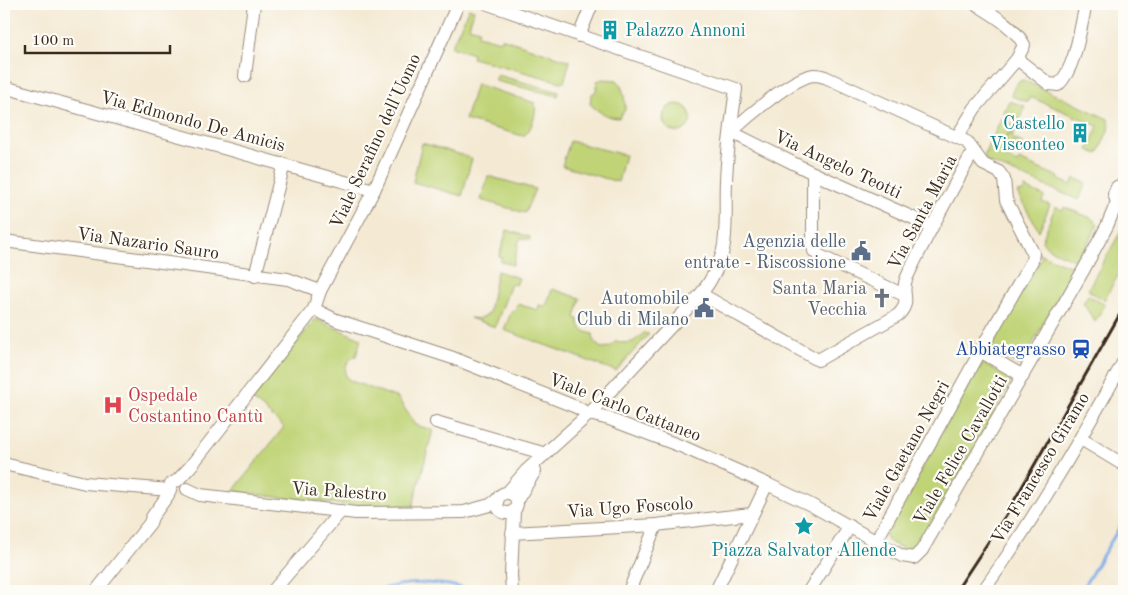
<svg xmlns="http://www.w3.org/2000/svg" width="1128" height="595" font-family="'Old Standard TT',serif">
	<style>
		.green { fill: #c0d477; stroke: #7e7f4a }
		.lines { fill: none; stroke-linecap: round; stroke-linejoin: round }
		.stream { stroke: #79ace6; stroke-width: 3 }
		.minor-casing { stroke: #988a79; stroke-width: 14 }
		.minor { stroke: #fff; stroke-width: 12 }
		.rail { stroke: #3b2a1e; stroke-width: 3 }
		.labels { text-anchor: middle; stroke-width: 4.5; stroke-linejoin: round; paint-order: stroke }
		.culture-label { font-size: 18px; fill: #0d838f; stroke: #fdfcf7; text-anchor: start }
		.street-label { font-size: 18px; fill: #3b2a1e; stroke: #fdfcf7 }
		.service-label { font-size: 18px; fill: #4e5e75; stroke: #fdfcf7; text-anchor: end }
		.worship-label { font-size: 18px; fill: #5b616d; stroke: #fdfcf7; text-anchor: end }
		.transit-label { font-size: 18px; fill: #164399; stroke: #fdfcf7; text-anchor: end }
		.health-label { font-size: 18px; fill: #be3a42; stroke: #fdfcf7; text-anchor: start }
	</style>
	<rect width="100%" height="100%" fill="#fdfcf7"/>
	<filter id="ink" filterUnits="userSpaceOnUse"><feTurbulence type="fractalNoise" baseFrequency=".02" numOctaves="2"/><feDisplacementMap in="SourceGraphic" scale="10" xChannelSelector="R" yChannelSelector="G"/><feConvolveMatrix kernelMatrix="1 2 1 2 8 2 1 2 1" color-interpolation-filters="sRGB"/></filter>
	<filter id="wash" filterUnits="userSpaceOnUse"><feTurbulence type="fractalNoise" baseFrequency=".0096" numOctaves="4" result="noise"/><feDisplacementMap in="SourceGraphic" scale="20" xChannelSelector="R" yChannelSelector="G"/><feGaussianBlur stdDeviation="1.12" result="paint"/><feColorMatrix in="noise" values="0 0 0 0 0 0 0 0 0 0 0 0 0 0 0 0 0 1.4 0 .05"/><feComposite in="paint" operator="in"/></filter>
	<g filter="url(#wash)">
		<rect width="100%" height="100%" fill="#f4ead4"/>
		<g class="green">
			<polygon points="469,8 474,10 469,27 479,30 478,35 500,41 501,38 570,61 564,82 561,82 472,58 473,54 451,47"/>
			<polygon points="497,75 559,92 558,96 495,81"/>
			<path d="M 603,79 L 617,80 C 624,88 625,100 625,110 L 619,118 C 608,118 597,111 590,104 L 591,95 L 596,91 L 597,81 Z"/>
			<path d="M 1023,80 L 1108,119 L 1110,126 L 1098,154 L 1088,150 L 1098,126 L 1030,97 L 1028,102 L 1011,96 C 1013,89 1015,82 1023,80 Z"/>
			<path d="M 476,84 L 535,103 C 537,112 532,131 523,136 L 465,120 Z"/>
			<polygon points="1009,101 1025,106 1019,121 1003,113"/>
			<circle cx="677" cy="118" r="14"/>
			<polygon points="1001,118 1017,126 1013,135 1008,133 1006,138 1009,134 1013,136 1013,142 1014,142 1015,139 1022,143 1021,149 993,137"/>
			<polygon points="570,141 625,155 618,182 562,166"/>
			<polygon points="422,143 472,158 462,196 413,182"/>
			<polygon points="989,143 1007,150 1004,157 1017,163 1019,160 1059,177 1058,179 1071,185 1074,178 1086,183 1079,200 988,162 984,157"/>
			<polygon points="488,176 535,189 525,213 481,200"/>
			<polygon points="1025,188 1044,196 1042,202 1050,205 1039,231 1017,193 1023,192"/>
			<polygon points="1055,207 1063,210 1064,207 1091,218 1098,224 1078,262 1049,249 1042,241"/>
			<polygon points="1124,226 1124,265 1104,300 1089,291 1089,287"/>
			<polygon points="507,230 530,237 530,240 520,238 513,265 500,261 502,258 499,256"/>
			<polygon points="1038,253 1074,268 1021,365 1018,365 989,349 1042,256"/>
			<path d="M 497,271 L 519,278 L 516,285 L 511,284 L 495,327 L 470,318 C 479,319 483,319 489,313 Z"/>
			<path d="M 552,289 L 580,298 L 575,318 L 578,319 C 579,329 584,332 593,334 L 594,342 L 601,348 L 610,347 L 616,341 C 631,345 632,343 644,333 L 649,334 L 616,371 L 504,330 L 512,310 L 515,311 L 517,304 L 538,310 L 539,305 L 546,306 Z"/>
			<polygon points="1088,295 1105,305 1095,322 1083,303"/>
			<path d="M 315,319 L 361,339 L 356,356 C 347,360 344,367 346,377 L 351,381 L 398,398 L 415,425 L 433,430 L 413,506 L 340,504 L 298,500 L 233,491 L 284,427 L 252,399 Z"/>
			<path d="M 981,362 L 1012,380 L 922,542 C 910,554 899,548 887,540 L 885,535 L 887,530 Z"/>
		</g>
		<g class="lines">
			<g class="stream">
				<path d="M 375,591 C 405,581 441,580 472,591"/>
				<polyline points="1081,591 1124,520"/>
			</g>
		</g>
	</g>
	<g filter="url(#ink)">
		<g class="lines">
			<defs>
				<g id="minor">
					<path d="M 488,4 L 736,89 C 732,119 727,150 726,181 C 724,229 733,252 701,294 L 589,414 L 526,471 L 507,493"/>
					<polyline points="579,36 592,4"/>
					<path d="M 1017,59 L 1049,84 L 1058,85 C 1076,68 1080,28 1086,4"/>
					<polyline points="245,76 254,4"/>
					<polyline points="4,87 374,190"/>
					<path d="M 731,132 C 747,117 793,77 814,75 C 817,75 822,76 825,77 L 967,142 L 983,164 L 999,172 L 1004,179 L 1006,200 L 1033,253 L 1032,261 L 986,341 L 876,541"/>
					<polyline points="731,132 813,173 931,226"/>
					<path d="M 957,137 L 975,108 L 1017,59 L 1024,45 C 1015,27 993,15 976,4"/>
					<polyline points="813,173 813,246 814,251 818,255 904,295"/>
					<polyline points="1124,184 1117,187 1114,194 1117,202 1124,205"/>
					<polyline points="4,241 288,279 320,291"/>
					<polyline points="255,276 284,164"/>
					<path d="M 701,294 L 818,360 L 898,315 C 913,300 899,294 907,277 C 927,234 950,193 973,152"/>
					<polyline points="314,309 336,320 453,358 576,407 589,414 609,419 683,447 767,484 811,505 902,556 914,558 922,550 1084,269 1107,226 1117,202"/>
					<polyline points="980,351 1023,376"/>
					<polyline points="436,422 546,454"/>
					<polyline points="1081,439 1124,465"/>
					<polyline points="4,464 85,483 170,490"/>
					<polyline points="187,489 200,495 356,513 464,512 490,505 498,499"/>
					<circle cx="507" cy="503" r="10"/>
					<polyline points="517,500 535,471"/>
					<polyline points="512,533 656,525 751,514"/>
					<polyline points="96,591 150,523 152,517 168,495 171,484 178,480 190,467 314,309 320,291 374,190 458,4"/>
					<polyline points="273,591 341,511"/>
					<polyline points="512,591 511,575 514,511"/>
					<polyline points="629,591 656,525"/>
					<polyline points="716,591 767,484"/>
					<polyline points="809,591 850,526"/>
					<path d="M 983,591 C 1035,518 1080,440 1124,361"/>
				</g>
			</defs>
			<use href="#minor" class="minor-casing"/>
			<use href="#minor" class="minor"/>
			<polyline class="rail" points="956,591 1006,515 1124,307"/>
		</g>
	</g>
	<defs>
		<symbol id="building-bare" viewBox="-9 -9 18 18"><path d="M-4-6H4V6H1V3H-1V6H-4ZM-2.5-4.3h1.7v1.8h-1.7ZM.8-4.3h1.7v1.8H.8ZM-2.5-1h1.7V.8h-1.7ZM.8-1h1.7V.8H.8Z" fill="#0f9aa8" stroke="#fdfcf7" stroke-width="2.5" paint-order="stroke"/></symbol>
		<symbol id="civic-bare" viewBox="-9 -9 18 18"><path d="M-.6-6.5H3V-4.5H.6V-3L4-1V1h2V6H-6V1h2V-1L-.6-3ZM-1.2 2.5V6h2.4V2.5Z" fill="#5c6f8a" stroke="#fdfcf7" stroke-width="2.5" paint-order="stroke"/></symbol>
		<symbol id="church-bare" viewBox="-9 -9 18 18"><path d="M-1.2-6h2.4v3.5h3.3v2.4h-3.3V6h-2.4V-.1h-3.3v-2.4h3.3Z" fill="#6b7280" stroke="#fdfcf7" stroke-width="2.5" paint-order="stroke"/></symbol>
		<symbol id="station-bare" viewBox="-9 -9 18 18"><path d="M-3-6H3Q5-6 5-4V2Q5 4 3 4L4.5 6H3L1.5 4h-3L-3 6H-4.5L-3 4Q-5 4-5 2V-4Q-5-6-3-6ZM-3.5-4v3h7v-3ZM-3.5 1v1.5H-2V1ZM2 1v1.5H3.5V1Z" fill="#1a4fb4" stroke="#fdfcf7" stroke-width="2.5" paint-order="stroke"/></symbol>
		<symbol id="hospital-bare" viewBox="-9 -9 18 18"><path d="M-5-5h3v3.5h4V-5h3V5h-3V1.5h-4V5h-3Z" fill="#e0444e" stroke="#fdfcf7" stroke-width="2.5" paint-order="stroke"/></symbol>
		<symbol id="sight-bare" viewBox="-9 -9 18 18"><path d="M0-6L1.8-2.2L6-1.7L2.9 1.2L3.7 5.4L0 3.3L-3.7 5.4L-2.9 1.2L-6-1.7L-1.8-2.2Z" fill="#0f9aa8" stroke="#fdfcf7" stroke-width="2.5" paint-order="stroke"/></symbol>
	</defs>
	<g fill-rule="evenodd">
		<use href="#building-bare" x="596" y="16" width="28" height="28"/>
		<use href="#building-bare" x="1066" y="119" width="28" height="28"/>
		<use href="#civic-bare" x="847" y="237" width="28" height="28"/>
		<use href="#church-bare" x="868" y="284" width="28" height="28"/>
		<use href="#civic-bare" x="690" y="294" width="28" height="28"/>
		<use href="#station-bare" x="1067" y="335" width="28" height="28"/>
		<use href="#hospital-bare" x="99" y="391" width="28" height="28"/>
		<use href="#sight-bare" x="790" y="512" width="28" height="28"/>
	</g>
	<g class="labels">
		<g class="culture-label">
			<text x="625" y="36">Palazzo Annoni</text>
			<text x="1065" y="129" text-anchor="end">Castello<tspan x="1065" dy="21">Visconteo</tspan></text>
			<text x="804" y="556" text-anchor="middle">Piazza Salvator Allende</text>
		</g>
		<g class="street-label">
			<text transform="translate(193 121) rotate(15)" y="6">Via Edmondo De Amicis</text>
			<text transform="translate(375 141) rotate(-65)" y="6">Viale Serafino dell'Uomo</text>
			<text transform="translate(838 164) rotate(25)" y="6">Via Angelo Teotti</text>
			<text transform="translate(922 212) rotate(-62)" y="6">Via Santa Maria</text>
			<text transform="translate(148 243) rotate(8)" y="6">Via Nazario Sauro</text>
			<text transform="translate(625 407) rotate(21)" y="6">Viale Carlo Cattaneo</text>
			<text transform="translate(960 450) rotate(-60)" y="6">Viale Felice Cavallotti</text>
			<text transform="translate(906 451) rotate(-61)" y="6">Viale Gaetano Negri</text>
			<text transform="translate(1040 468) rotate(-59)" y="6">Via Francesco Giramo</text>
			<text transform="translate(339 491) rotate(4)" y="6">Via Palestro</text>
			<text transform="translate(630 507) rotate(-4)" y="6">Via Ugo Foscolo</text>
		</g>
		<g class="service-label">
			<text x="846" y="247">Agenzia delle<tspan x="846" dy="21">entrate - Riscossione</tspan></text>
			<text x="689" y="304">Automobile<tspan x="689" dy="21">Club di Milano</tspan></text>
		</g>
		<g class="worship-label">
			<text x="867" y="294">Santa Maria<tspan x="867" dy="21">Vecchia</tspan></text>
		</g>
		<g class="transit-label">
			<text x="1066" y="355">Abbiategrasso</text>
		</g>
		<g class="health-label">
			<text x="128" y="401">Ospedale<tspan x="128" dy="21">Costantino Cantù</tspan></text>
		</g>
	</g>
	<rect width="1128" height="595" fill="none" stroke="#fdfcf7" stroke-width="20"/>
	<path d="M25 45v8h145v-8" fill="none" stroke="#3b2a1e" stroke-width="2.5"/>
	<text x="32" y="45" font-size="15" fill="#3b2a1e" stroke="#fdfcf7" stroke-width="4" paint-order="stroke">100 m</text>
</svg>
